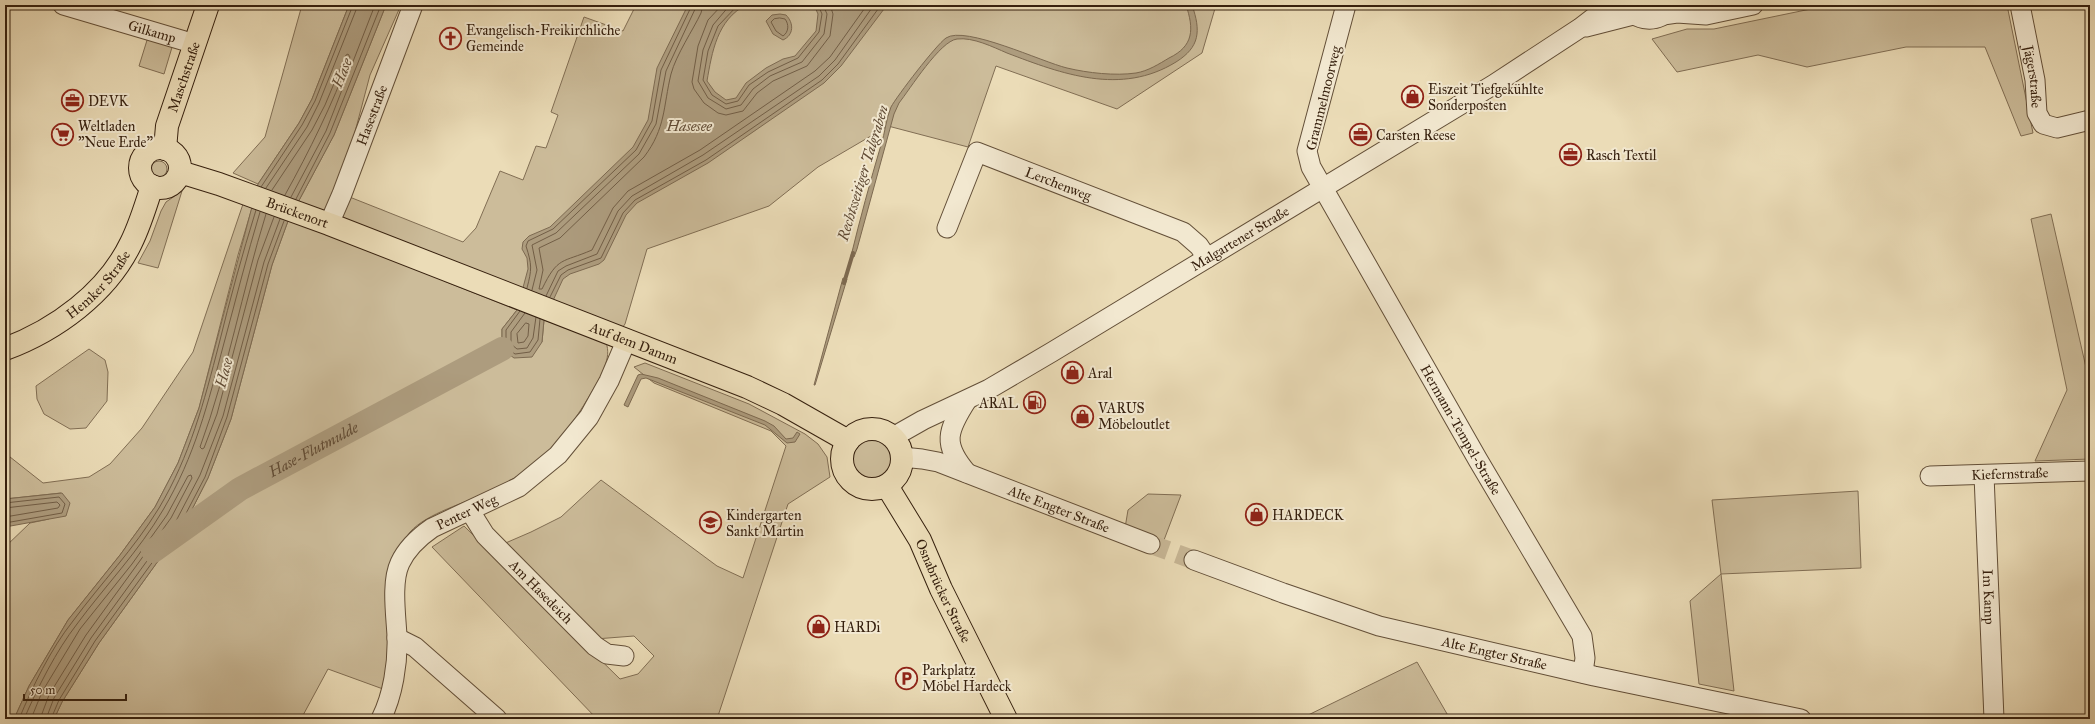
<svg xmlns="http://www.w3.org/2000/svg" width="2095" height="724" font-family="'IM FELL Great Primer',serif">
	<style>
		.green { fill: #ccbc9a; stroke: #816e54 }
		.water { fill: #ad9c7e; stroke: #7d6a51 }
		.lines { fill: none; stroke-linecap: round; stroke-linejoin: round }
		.shore { stroke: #725e46; stroke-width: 1 }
		.stream { stroke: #7d6a51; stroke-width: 4 }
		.river { stroke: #ad9c7e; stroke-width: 24 }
		.minor-tunnel { stroke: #c7b695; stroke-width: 19; stroke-dasharray: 19 10; stroke-linecap: butt }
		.minor-casing { stroke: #634f38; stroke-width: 21 }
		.major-casing { stroke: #36200e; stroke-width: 24 }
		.minor { stroke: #f2e8d0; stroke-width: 19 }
		.major { stroke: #ebdcb7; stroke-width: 22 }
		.labels { text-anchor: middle; stroke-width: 4; stroke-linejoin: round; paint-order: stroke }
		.poi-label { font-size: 14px; fill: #36200e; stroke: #f2e8d0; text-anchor: start }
		.street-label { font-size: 14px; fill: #36200e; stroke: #f2e8d0 }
		.water-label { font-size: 15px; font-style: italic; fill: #604b35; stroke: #f2e8d0 }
	</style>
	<rect width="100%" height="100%" fill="#ebdcb7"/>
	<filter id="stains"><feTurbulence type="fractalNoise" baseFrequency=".005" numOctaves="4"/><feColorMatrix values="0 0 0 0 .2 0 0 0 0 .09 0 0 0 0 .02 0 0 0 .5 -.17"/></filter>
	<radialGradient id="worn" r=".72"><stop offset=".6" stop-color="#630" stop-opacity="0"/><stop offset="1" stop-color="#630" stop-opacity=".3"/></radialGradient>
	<g class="green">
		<polygon points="302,5 349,5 312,99 299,123 258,184 233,173 265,137"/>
		<path d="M 386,5 L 401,5 L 370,75 L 351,147 L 342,194 L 463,242 L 476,228 L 500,171 L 523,180 L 536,146 L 546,148 L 558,115 L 551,112 L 584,17 L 623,31 L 636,5 L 1216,5 L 1202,53 L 1117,109 L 996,66 L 968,147 L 888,126 L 818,167 L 769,206 L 647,249 L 625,324 L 617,335 L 444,268 L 444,281 L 517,310 L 502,329 L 502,349 L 542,342 L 544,320 L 606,343 C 612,357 601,376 594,388 C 566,437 540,468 488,492 C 466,503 427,513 410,532 C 406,537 403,544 399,550 C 396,556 391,562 389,568 C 382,591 387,615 388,638 C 388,655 386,672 383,689 L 328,669 L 301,719 L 54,719 L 62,702 L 99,643 L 184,525 L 208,478 L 231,419 L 272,265 L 288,221 L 334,135 Z"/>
		<polygon points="1633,5 1664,5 1649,13"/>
		<polygon points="1830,5 2007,5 2033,133 2021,136 1985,47 1906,47 1807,67 1758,55 1677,72 1652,39 1687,29 1714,29"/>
		<polygon points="148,37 173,44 164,74 139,66"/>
		<circle cx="159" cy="169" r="8"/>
		<polygon points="182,191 158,268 138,263 150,241 161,211 166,202"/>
		<polygon points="243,204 252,208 238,255 199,408 178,463 155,507 120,555 68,620 29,686 14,719 5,719 5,547 30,523 49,519 61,493 5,499 5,453 43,483 89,477 110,464 142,428 193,352"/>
		<polygon points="2051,214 2090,385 2090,459 2035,461 2067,390 2031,219"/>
		<polygon points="89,349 105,360 108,372 107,401 86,428 70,429 44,414 37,399 36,386"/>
		<polygon points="645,363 749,404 805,434 818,444 827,457 830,477 788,504 717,719 597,719 432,547 464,526 620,679 638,674 654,656 634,636 595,639 501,545 531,532 561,517 601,480 717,566 743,578 786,446 771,431 654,383 634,367"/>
		<circle cx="872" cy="459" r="22"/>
		<polygon points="1858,491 1861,568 1721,574 1734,691 1699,684 1690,601 1721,574 1712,500"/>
		<polygon points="1148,494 1181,495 1161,548 1124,534 1128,510"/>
		<polygon points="1417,662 1450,719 1300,719"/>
	</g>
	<g class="water">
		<polygon points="349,5 386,5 334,135 288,221 272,265 231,419 208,478 184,525 99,643 62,702 54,719 14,719 29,686 68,620 120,555 155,507 178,463 199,408 258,184 299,123 312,99"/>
		<path d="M 688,5 L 746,5 C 717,20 712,52 707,81 L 715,92 L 726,100 L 736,98 L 746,83 L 766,68 L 783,59 L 795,56 L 816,31 L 818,14 L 814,5 L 887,5 L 841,66 L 824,83 L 708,163 L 637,203 L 626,215 L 604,260 L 599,264 L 570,274 L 563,279 L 544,320 L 542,342 L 532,357 L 514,358 L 502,349 L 502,329 L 517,310 L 528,269 L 527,258 L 522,249 L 523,242 L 529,236 L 550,227 L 633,147 L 648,120 L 657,68 Z"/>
		<path d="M 1186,5 L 1192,5 C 1201,31 1200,47 1176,62 C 1121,96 1062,74 1007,53 C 993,47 973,37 957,39 C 940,41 910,89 899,103 L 894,114 L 857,249 L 854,257 L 851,256 C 860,219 870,182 881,145 C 885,133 886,119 891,107 C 897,96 936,45 946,38 C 965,25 1042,62 1067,68 C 1088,73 1115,76 1136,73 C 1148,71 1159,64 1169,58 C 1194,46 1194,29 1186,5 Z"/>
		<path d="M 780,14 L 786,15 C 794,23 794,35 783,40 L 773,34 L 766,21 L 772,15 Z"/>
		<polygon points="843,278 847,279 815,385 814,385"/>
		<polygon points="641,374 658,378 765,421 774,426 786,439 793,438 797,432 800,434 795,442 787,443 765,425 646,378 641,379 628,407 624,405 638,375"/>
		<polygon points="62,493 70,503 66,516 5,527 5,499"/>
	</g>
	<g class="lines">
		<g class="shore">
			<path d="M 703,5 L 701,13 C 693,30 676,55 671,74 C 663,107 666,128 644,157 L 560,238 L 539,248 L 543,270 L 539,289 L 542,289 C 558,256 562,263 592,250 L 613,208 L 628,191 L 700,150 L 815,71 L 830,57 L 867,5"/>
			<polyline points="722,5 708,20 698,46 692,82 694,89 704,103 718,113 726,115 743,111 757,93 773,81 807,66 830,36 833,14 830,5"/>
			<polyline points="730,5 713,25 703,50 698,81 708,98 726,109 741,105 753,89 770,76 802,62 824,34 827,14 823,5"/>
			<polyline points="738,5 718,26 708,51 703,80 712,95 726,104 738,101 749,85 768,72 798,58 819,32 822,14 818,5"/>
			<path d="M 780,18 L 785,19 C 789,24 789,32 783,36 L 776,31 L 771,22 L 774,19 Z"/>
			<polyline points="261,187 302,125 315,101 353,5"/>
			<polyline points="266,188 307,127 319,103 358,5"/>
			<path d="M 272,190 L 312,130 L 325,105 L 346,55 L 348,54 L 350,57 C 332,105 310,150 285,195"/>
			<polyline points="291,197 326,131 375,5"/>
			<polyline points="296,199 330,133 381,5"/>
			<path d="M 266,214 C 242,291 228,371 200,447 L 202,449 L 204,448 L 217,414 L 258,260 L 274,217"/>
			<path d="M 527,288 C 532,269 532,265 526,246 L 528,241 L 553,229 L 636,150 L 652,121 L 661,70 L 692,5"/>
			<polyline points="532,290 537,270 532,245 556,233 639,154 656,124 666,71 697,5"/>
			<polyline points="546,296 558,271 566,266 597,254 618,211 632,196 703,155 819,76 835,60 874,5"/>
			<polyline points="550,297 561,275 568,270 601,258 623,213 635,200 706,160 822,80 838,64 881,5"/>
			<polyline points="520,311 506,330 506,347 515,354 530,352 538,340 540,319"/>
			<polyline points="525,313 511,332 511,344 517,349 527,348 533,338 536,317"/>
			<polygon points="526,323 529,324 528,336 524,342 518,343 517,334"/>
			<polyline points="5,503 59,497 65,504 62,513 5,523"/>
			<polyline points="5,508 57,502 60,505 58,508 5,517"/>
			<path d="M 19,719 C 33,686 50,650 73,621 C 101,583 134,549 159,508 C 190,456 204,402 219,344 C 230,299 242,255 256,210"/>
			<path d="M 24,719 C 38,687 56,651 77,624 C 105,586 139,551 163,510 C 195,456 208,403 224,343 C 236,299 247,255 260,212"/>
			<polyline points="31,719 42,692 80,629 132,564 167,515 188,476 191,475 192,478 171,518 86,635 49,695 40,719"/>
			<polyline points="46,719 54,698 91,638 176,521 200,475 223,416 264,262 280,219"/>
			<polyline points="51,719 59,700 95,641 181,523 205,477 227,417 268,264 284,221"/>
		</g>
		<polyline class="stream" points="844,283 853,253"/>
		<path class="river" id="s1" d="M 153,551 L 240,489 L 502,349"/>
		<polyline class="minor-tunnel" points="1150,544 1194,560"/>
		<defs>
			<g id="minor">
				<path id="s2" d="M 63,5 L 195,44"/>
				<path id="s3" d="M 1346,5 L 1307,151 L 1311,167 L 1478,460 L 1582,636 L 1585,658 L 1583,673"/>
				<path d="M 1624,5 C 1635,22 1660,25 1671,7"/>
				<path id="s4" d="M 2020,5 L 2035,80 L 2037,113 L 2043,124 L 2057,128 L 2090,120"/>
				<polyline points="1663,15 1677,13 1706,15 1753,5"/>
				<polyline points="1586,27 1633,15"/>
				<path id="s5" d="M 329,224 L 342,194 L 413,5"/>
				<path id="s6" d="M 947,228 L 977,152 L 1183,232 L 1199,246 L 1207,258"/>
				<path d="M 967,400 C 947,431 942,444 967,473"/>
				<path id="s7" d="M 893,437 L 923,420 L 989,389 L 1052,352 L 1493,85 L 1580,28 L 1610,5"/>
				<path id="s8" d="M 902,457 L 922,459 L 938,462 L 1150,544"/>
				<path id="s9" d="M 1984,475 L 1994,719"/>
				<path id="s10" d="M 1930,476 L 2090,471"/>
				<path id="s11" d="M 470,511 L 485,535 L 595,646 L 607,654 L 624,656"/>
				<path id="s12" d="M 1194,560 L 1283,593 L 1379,626 L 1594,676 L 1801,719"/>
				<polyline points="397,638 415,647 497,719"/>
				<path id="s13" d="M 381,719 C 393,695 398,663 397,636 C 396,615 391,582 400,563 C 407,548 419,537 432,528 L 519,487 L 558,455 L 589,417 L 609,381 L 627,339"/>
			</g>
			<g id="major">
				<circle cx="160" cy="168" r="20"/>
				<path id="s14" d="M 165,149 L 167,126 L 208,5"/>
				<path id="s15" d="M 180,172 L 219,184 L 329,224 L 747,387 L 783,404 L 848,441"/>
				<path id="s16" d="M 5,349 C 56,330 107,293 131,243 C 140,225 146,205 152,186"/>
				<circle cx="872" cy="459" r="30"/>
				<path id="s17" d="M 887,486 L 920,540 L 941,589 L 1006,719"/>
			</g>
		</defs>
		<use href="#minor" class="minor-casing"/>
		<use href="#major" class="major-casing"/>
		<use href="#minor" class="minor"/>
		<use href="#major" class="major"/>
	</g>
	<defs>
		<symbol id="church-ring" viewBox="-11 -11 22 22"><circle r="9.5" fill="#f2e8d0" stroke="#8f2418" stroke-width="1.5"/><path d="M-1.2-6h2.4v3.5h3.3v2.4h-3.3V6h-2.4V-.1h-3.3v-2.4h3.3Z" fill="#8f2418"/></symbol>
		<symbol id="shop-ring" viewBox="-11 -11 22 22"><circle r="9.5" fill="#f2e8d0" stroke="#8f2418" stroke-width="1.5"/><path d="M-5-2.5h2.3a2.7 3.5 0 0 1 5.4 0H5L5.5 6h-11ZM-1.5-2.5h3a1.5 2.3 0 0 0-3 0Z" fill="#8f2418"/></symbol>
		<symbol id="office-ring" viewBox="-11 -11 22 22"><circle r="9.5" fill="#f2e8d0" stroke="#8f2418" stroke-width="1.5"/><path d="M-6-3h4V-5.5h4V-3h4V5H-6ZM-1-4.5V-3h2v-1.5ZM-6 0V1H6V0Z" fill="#8f2418"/></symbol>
		<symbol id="supermarket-ring" viewBox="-11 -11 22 22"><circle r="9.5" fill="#f2e8d0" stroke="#8f2418" stroke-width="1.5"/><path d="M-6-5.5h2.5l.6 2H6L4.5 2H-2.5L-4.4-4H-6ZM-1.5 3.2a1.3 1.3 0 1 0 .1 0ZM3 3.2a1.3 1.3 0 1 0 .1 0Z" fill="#8f2418"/></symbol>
		<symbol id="fuel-ring" viewBox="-11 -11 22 22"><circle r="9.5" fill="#f2e8d0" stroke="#8f2418" stroke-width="1.5"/><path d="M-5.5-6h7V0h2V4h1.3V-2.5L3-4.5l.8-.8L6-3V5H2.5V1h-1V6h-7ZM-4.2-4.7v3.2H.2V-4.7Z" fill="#8f2418"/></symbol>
		<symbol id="school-ring" viewBox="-11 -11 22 22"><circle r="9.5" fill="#f2e8d0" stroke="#8f2418" stroke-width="1.5"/><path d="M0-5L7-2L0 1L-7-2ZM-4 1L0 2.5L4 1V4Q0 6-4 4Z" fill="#8f2418"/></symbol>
		<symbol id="parking-ring" viewBox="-11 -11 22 22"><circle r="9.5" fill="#f2e8d0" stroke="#8f2418" stroke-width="1.5"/><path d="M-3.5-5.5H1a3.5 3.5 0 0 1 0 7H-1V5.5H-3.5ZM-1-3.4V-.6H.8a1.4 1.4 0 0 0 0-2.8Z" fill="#8f2418"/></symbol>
	</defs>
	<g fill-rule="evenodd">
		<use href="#church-ring" x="438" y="26" width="25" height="25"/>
		<use href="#shop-ring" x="1400" y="84" width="25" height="25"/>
		<use href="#office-ring" x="60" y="88" width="25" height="25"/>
		<use href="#supermarket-ring" x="50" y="122" width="25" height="25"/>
		<use href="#office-ring" x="1348" y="122" width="25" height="25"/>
		<use href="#office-ring" x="1558" y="142" width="25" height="25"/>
		<use href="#shop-ring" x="1060" y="360" width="25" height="25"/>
		<use href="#fuel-ring" x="1022" y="390" width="25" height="25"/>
		<use href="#shop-ring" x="1070" y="404" width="25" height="25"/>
		<use href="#shop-ring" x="1244" y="502" width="25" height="25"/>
		<use href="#school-ring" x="698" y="510" width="25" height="25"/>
		<use href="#shop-ring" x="806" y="614" width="25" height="25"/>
		<use href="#parking-ring" x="894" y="666" width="25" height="25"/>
	</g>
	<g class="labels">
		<g class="poi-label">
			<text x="466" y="35">Evangelisch-Freikirchliche<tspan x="466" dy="16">Gemeinde</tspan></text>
			<text x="1428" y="94">Eiszeit Tiefgekühlte<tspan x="1428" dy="16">Sonderposten</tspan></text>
			<text x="88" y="106">DEVK</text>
			<text x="78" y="131">Weltladen<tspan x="78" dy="16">"Neue Erde"</tspan></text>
			<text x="1376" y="140">Carsten Reese</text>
			<text x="1586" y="160">Rasch Textil</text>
			<text x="1088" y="378">Aral</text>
			<text x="1018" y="408" text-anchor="end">ARAL</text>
			<text x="1098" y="413">VARUS<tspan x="1098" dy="16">Möbeloutlet</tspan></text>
			<text x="726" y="520">Kindergarten<tspan x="726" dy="16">Sankt Martin</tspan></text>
			<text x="1272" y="520">HARDECK</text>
			<text x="834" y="632">HARDi</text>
			<text x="922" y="675">Parkplatz<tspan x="922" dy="16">Möbel Hardeck</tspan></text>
		</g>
		<g class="street-label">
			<text dy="5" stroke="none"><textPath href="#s2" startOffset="93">Gilkamp</textPath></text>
			<text dy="5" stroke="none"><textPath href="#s14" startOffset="75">Maschstraße</textPath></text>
			<text dy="5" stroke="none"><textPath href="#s4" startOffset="73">Jägerstraße</textPath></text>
			<text transform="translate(1323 98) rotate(-76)" y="5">Grammelmoorweg</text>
			<text dy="5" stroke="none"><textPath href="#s5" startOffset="117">Hasestraße</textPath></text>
			<text dy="5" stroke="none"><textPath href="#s6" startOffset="169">Lerchenweg</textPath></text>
			<text dy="5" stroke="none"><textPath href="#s15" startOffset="124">Brückenort</textPath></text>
			<text dy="5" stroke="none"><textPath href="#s7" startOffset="400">Malgartener Straße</textPath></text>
			<text dy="5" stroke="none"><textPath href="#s16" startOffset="115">Hemker Straße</textPath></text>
			<text dy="5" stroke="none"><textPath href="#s15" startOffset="485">Auf dem Damm</textPath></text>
			<text dy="5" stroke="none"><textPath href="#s3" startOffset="470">Hermann-Tempel-Straße</textPath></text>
			<text dy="5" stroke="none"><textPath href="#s10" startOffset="80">Kiefernstraße</textPath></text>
			<text dy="5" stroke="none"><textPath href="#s8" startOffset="166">Alte Engter Straße</textPath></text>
			<text dy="5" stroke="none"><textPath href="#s13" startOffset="245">Penter Weg</textPath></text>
			<text dy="5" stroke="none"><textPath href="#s17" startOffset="119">Osnabrücker Straße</textPath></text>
			<text dy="5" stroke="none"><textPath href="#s11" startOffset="108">Am Hasedeich</textPath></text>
			<text dy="5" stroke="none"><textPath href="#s9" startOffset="122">Im Kamp</textPath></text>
			<text dy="5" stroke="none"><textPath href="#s12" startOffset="315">Alte Engter Straße</textPath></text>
		</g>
		<g class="water-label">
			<text transform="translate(342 73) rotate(-68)" y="5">Hase</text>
			<text x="689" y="131">Hasesee</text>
			<text transform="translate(863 173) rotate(-73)" y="5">Rechtsseitiger Talgraben</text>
			<text transform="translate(224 373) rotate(-75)" y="5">Hase</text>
			<text dy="5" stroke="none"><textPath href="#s1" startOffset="190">Hase-Flutmulde</textPath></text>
		</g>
	</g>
	<rect width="2095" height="724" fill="none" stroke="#ebdcb7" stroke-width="20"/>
	<rect x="6" y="6" width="2083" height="712" fill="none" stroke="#36200e" stroke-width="2"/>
	<rect x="10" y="10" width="2075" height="704" fill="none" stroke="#36200e"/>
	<path d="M24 694v6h102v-6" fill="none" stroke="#36200e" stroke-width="2"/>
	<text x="30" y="694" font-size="12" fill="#36200e" stroke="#f2e8d0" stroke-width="3" paint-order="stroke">50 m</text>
	<rect width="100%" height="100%" filter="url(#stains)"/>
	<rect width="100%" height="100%" fill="url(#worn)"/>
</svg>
